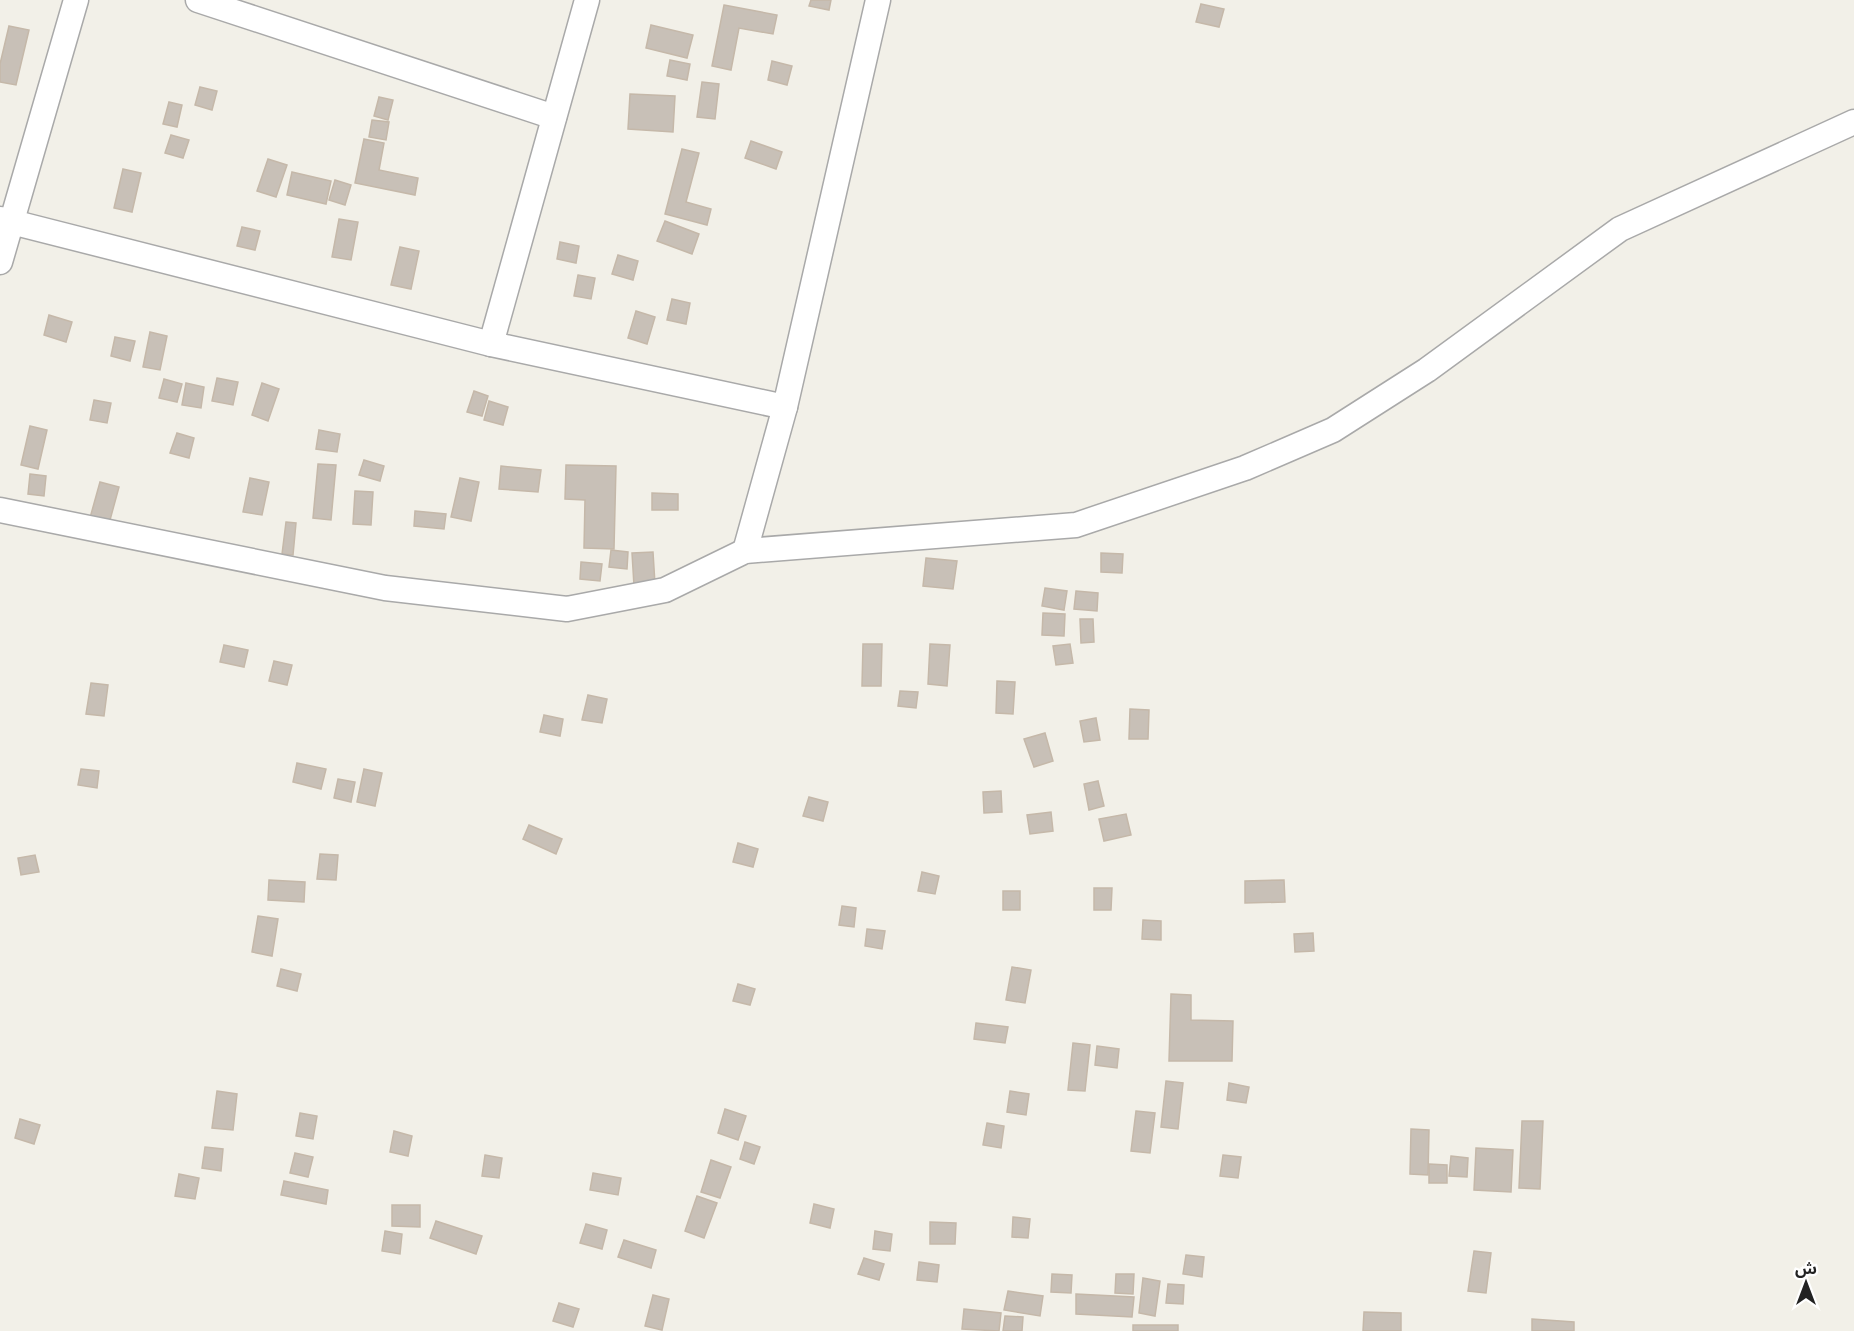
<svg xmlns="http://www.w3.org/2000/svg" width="1854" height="1331" font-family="Lato,'Noto Sans Arabic',sans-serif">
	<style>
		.building { fill: #c8c0b7; stroke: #c5b8a9; stroke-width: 1.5 }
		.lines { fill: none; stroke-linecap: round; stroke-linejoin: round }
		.street-casing { stroke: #a9a9a9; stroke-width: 27 }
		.street { stroke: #fff; stroke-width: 24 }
	</style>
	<rect width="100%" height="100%" fill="#f2f0e8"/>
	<g class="building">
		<polygon points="811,0 831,0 829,10 809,6"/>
		<polygon points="1201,4 1224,9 1219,27 1196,22"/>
		<polygon points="724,5 777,15 773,34 739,28 731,70 712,66"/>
		<polygon points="651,25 693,35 687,58 646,48"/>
		<polygon points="9,26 29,30 16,85 0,82 0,64"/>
		<polygon points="670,60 690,64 687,80 667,76"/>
		<polygon points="772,61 792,66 787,85 768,80"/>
		<polygon points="702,82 719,84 715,119 697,117"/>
		<polygon points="200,87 217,91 212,110 195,105"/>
		<polygon points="630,94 675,96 673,132 628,129"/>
		<polygon points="379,97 393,100 388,120 374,116"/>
		<polygon points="169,102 182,105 177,127 163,124"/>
		<polygon points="372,120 389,122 386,140 369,137"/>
		<polygon points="171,135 189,140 183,158 165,153"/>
		<polygon points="364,139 384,143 379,170 418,178 415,195 355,183"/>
		<polygon points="751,141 782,152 776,169 745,158"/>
		<polygon points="682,149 699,153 686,202 711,209 707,225 665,214"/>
		<polygon points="268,159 287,165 276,197 257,191"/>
		<polygon points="123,169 141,173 132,212 114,208"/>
		<polygon points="292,172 331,181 326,204 287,195"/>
		<polygon points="335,180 351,185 345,205 329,200"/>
		<polygon points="339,219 358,222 351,260 332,257"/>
		<polygon points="665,221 699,234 692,254 657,241"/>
		<polygon points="242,227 260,231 255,250 237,246"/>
		<polygon points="560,242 579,246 576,263 557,259"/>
		<polygon points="400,247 419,251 411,289 391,285"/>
		<polygon points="618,255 638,261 633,280 612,274"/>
		<polygon points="578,275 595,278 591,299 574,296"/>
		<polygon points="672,299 690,303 686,324 667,320"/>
		<polygon points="636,311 655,317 647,344 628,338"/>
		<polygon points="49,315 72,322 66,342 44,335"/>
		<polygon points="150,332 167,336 160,370 143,367"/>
		<polygon points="115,337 135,341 130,361 111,356"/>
		<polygon points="217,378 238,382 233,405 212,401"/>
		<polygon points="164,379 182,384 177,402 159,398"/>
		<polygon points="186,383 204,387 201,408 182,405"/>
		<polygon points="262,383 279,389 268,421 252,415"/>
		<polygon points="474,391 488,396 482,416 467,412"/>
		<polygon points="94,400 111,403 107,423 90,420"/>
		<polygon points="489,401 508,407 503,425 484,420"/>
		<polygon points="30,426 47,430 38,469 21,465"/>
		<polygon points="319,430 340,434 337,452 316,449"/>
		<polygon points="177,433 194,438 189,458 170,453"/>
		<polygon points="364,460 384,466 380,481 359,475"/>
		<polygon points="318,464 336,465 331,520 313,518"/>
		<polygon points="566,465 616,466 614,549 584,548 585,500 565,499"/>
		<polygon points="501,466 541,470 538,492 499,489"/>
		<polygon points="30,474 46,476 44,496 28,494"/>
		<polygon points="250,478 269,482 262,515 243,512"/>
		<polygon points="460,478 479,482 471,521 451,517"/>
		<polygon points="100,482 119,487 107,531 88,525"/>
		<polygon points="355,491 373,492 371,525 353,524"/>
		<polygon points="652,493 678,494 678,510 652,510"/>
		<polygon points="415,511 446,514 444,529 414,526"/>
		<polygon points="286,522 296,523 293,555 282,554"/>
		<polygon points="611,550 628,552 627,569 609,567"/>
		<polygon points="653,552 655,584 634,586 632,553"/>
		<polygon points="1101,553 1123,554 1122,573 1101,572"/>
		<polygon points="926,558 957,561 953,589 923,586"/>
		<polygon points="581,562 602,564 600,581 580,579"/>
		<polygon points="1045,588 1067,591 1064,610 1042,606"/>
		<polygon points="1076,591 1098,593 1097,611 1074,609"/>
		<polygon points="1043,613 1065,614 1064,636 1042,635"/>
		<polygon points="1080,619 1093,619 1094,642 1081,643"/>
		<polygon points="863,644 882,644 881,686 862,686"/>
		<polygon points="930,644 950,645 947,686 928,684"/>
		<polygon points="1070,644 1073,663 1056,665 1053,646"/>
		<polygon points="224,645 248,650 244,667 220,662"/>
		<polygon points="274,661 292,665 287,685 269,681"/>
		<polygon points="997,681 1015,682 1013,714 996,713"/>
		<polygon points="91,683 108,685 104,716 86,714"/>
		<polygon points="900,691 918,692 916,708 898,706"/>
		<polygon points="588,695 607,699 602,723 582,720"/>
		<polygon points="1130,709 1149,710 1148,739 1129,739"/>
		<polygon points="544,715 563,719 560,736 540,732"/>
		<polygon points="1096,718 1100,740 1084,742 1080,721"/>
		<polygon points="1045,733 1053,761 1034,767 1024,739"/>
		<polygon points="297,763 326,769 321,789 293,782"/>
		<polygon points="81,769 99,771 97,788 78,785"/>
		<polygon points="364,769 382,773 375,806 357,802"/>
		<polygon points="338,779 355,782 351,802 334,798"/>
		<polygon points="1098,781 1104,806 1089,810 1084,784"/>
		<polygon points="1001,791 1002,812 984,813 983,792"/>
		<polygon points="809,797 828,802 823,821 803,816"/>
		<polygon points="1051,812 1053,831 1030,834 1027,815"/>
		<polygon points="1126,814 1131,835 1104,841 1099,819"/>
		<polygon points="529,825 562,839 556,854 523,839"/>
		<polygon points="738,843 758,849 753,867 733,862"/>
		<polygon points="320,854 338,855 336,880 317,879"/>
		<polygon points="35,855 39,872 21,875 18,858"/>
		<polygon points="922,872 939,876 935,894 918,891"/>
		<polygon points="269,880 305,882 304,902 268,900"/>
		<polygon points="1284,880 1285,902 1245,903 1245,881"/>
		<polygon points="1094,888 1112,888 1111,910 1094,910"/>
		<rect x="1003" y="891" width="17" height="19"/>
		<polygon points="842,906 856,908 854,927 839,925"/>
		<polygon points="258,916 278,919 272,956 252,952"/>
		<polygon points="1143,920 1161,921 1161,940 1142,939"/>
		<polygon points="867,929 885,931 882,949 865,946"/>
		<polygon points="1313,933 1314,951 1295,952 1294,934"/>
		<polygon points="1012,967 1031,970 1025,1003 1006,1000"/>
		<polygon points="281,969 301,974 297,991 277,986"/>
		<polygon points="738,984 755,989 750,1005 733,1001"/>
		<polygon points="1171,994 1191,995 1191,1020 1233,1021 1232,1061 1169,1061"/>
		<polygon points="976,1023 1008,1027 1005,1043 974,1039"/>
		<polygon points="1073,1043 1090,1045 1085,1091 1068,1090"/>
		<polygon points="1097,1046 1119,1049 1117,1068 1095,1065"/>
		<polygon points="1166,1081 1183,1083 1178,1129 1161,1127"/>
		<polygon points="1229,1083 1249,1087 1246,1103 1227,1100"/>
		<polygon points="217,1091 237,1094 233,1130 212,1128"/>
		<polygon points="1010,1091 1029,1094 1026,1115 1007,1112"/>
		<polygon points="725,1109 746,1116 738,1140 718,1133"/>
		<polygon points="1136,1111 1155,1113 1150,1153 1131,1151"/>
		<polygon points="300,1113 317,1116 313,1139 296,1136"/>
		<polygon points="20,1119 40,1125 34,1144 15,1138"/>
		<polygon points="1522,1121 1543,1121 1540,1189 1519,1188"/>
		<polygon points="987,1123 1004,1126 1001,1148 983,1145"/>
		<polygon points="1411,1129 1429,1130 1428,1175 1410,1174"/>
		<polygon points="394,1131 412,1136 408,1156 390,1152"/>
		<polygon points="745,1142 760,1147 754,1164 740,1159"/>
		<polygon points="205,1147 223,1149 221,1171 202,1168"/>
		<polygon points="1476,1148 1513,1150 1511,1192 1474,1190"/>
		<polygon points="295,1153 313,1157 308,1177 290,1173"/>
		<polygon points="485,1155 502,1158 499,1178 482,1176"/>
		<polygon points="1223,1155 1241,1157 1238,1178 1220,1176"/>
		<polygon points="1451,1156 1468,1158 1467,1177 1449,1176"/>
		<polygon points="711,1160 731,1167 720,1198 701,1192"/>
		<polygon points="1429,1164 1447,1165 1447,1183 1429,1183"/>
		<polygon points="593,1173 621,1178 618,1195 590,1190"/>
		<polygon points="179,1174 199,1178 195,1199 175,1196"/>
		<polygon points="284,1181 328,1190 326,1204 281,1195"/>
		<polygon points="697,1196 717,1203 704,1238 685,1231"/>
		<polygon points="814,1204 834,1209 830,1228 810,1223"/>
		<polygon points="392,1205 420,1205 420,1227 392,1226"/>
		<polygon points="1013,1217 1030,1219 1028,1238 1012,1237"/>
		<polygon points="436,1221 482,1236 476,1254 430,1238"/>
		<polygon points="930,1222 956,1223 955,1244 930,1244"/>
		<polygon points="586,1224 607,1230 602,1249 580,1243"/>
		<polygon points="385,1231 402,1234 400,1254 382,1251"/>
		<polygon points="875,1231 892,1234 890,1251 873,1249"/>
		<polygon points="624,1240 656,1250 651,1268 618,1257"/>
		<polygon points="1474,1251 1491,1253 1486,1293 1468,1291"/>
		<polygon points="1186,1255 1204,1257 1202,1277 1183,1274"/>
		<polygon points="864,1258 884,1264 879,1280 858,1274"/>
		<polygon points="919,1262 939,1265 937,1282 917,1280"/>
		<polygon points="1052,1274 1072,1275 1071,1293 1051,1292"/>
		<polygon points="1116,1274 1134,1274 1133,1294 1115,1293"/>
		<polygon points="1143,1278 1160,1281 1155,1316 1139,1313"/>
		<polygon points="1168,1284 1184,1285 1183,1304 1166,1303"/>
		<polygon points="1008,1291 1043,1296 1040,1316 1004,1310"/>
		<polygon points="1076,1294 1134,1297 1132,1317 1076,1314"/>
		<polygon points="653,1295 669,1299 662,1330 645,1326"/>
		<polygon points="559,1303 579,1309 573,1327 553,1321"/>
		<polygon points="964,1309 1001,1313 999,1331 962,1329"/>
		<polygon points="1364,1312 1401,1313 1401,1331 1363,1331"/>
		<polygon points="1005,1316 1023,1317 1022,1331 1003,1331"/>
		<polygon points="1532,1319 1574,1322 1574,1331 1532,1331"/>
		<rect x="1133" y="1325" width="45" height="6"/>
	</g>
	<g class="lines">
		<defs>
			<g id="street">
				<polyline points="198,0 554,117"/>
				<polyline points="0,219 491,344 785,407"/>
				<polyline points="0,262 76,0"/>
				<polyline points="491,344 587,0"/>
				<polyline points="0,510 385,588 567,609 665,590 745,551 1076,525 1245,468 1333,430 1427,370 1620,229 1854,122"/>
				<polyline points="745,551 785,407 878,0"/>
			</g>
		</defs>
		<use href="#street" class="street-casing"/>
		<use href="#street" class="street"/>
	</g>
	<g transform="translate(1806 1283)" stroke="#ffffff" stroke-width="4.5" paint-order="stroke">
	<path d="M0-4.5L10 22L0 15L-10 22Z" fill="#222222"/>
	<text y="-9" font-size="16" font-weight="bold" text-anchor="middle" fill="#222222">ش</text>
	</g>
</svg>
